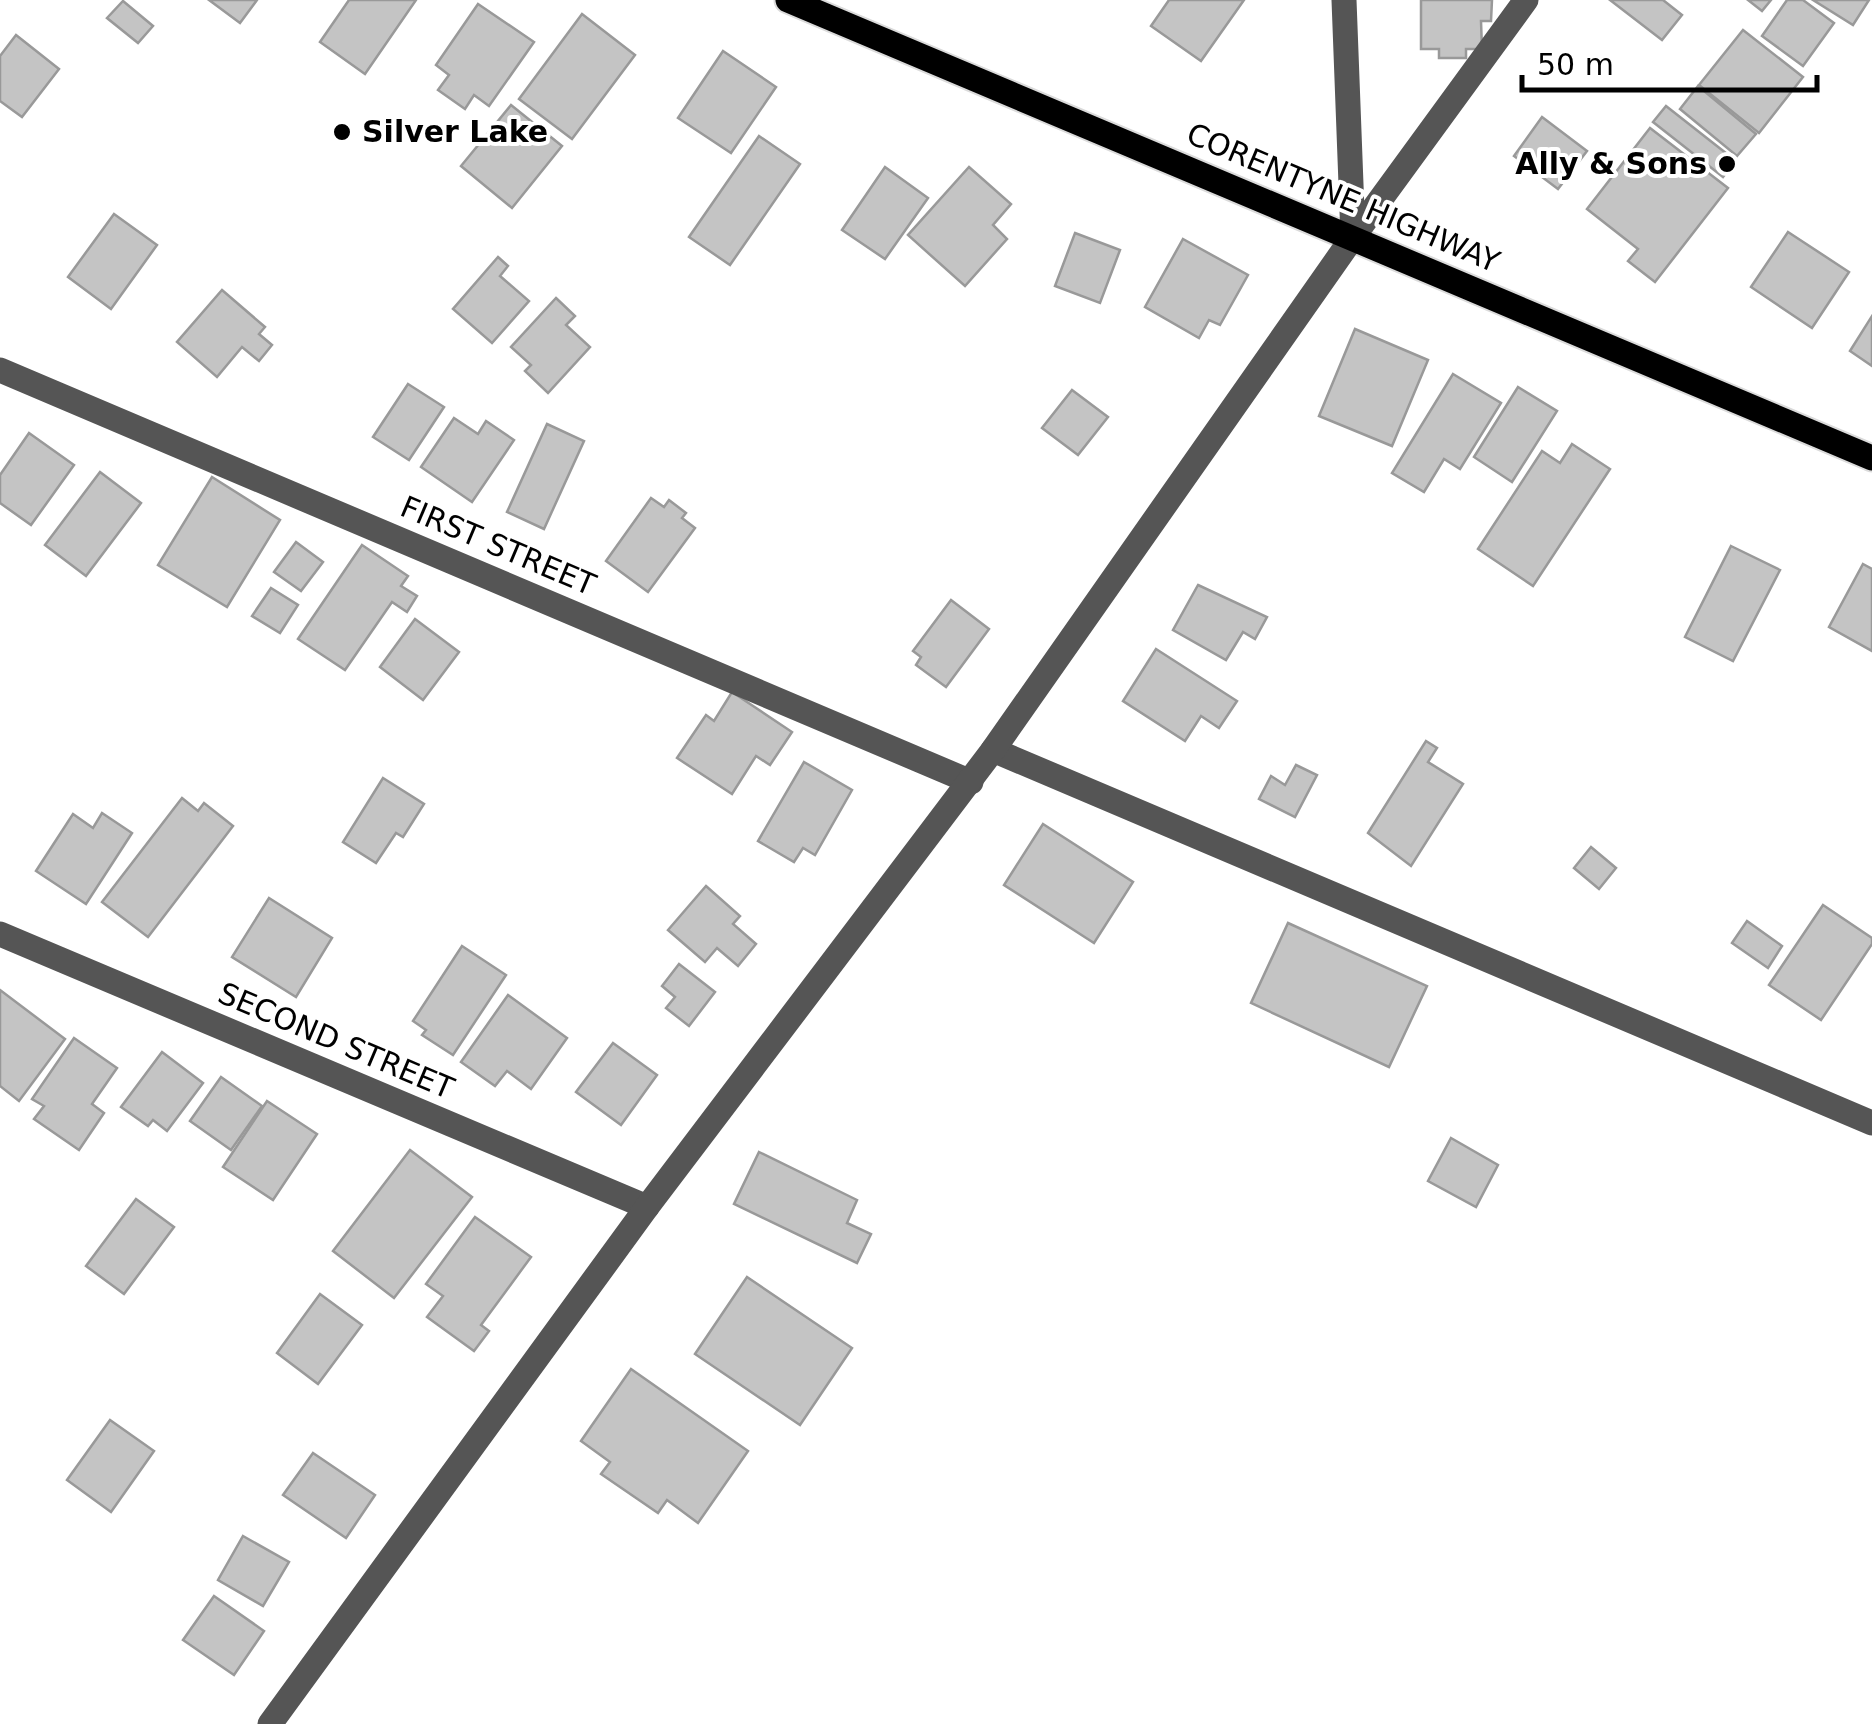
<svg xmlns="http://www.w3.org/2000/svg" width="1872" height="1724" font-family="'DejaVu Sans',sans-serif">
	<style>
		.building { fill: #c4c4c4; stroke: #999; stroke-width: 2.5 }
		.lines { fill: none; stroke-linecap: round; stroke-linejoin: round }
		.major-casing { stroke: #dbdbdb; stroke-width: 29 }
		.minor { stroke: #555; stroke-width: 25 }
		.major { stroke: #000; stroke-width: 25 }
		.poi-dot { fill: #000; stroke: #fff; stroke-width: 4 }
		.labels { text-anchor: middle; stroke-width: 8; stroke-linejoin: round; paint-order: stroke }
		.poi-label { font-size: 30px; font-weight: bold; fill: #000; stroke: #fff; text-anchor: start }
		.street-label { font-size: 30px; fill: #000; stroke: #fff }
	</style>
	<rect width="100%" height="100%" fill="#fff"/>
	<g class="building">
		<polygon points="209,0 257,0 240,23"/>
		<polygon points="349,0 416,0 365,74 320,42"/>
		<polygon points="1169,0 1244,0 1201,61 1151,26"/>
		<polygon points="1421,0 1492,0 1491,21 1481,21 1482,49 1466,49 1466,58 1439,58 1439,49 1421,49"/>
		<polygon points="1610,0 1663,0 1682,15 1662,40"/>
		<polygon points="1748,0 1771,0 1762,11"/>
		<polygon points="1787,0 1803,0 1834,23 1803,66 1762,36"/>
		<polygon points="1813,0 1869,0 1853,25"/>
		<polygon points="123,1 153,26 138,43 107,18"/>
		<polygon points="478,4 534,42 489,106 474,95 465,109 438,90 449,75 436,65"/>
		<polygon points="582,14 635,55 572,139 519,99"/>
		<polygon points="1743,30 1803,77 1759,133 1699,85"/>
		<polygon points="16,35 59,69 22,117 0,101 0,56"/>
		<polygon points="723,51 776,87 731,153 678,118"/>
		<polygon points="1698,86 1756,134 1737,156 1680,109"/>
		<polygon points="511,105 562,146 512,208 461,166"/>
		<polygon points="1666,106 1736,161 1723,177 1653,122"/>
		<polygon points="1542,117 1587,151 1558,189 1514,156"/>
		<polygon points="1650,128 1728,188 1655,282 1628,261 1638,249 1587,209"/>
		<polygon points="759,136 800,164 730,265 689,237"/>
		<polygon points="885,167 928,198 885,259 842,230"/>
		<polygon points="969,167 1011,204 993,225 1007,239 965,286 908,235"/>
		<polygon points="114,214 157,245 111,309 68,277"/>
		<polygon points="1788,232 1849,272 1812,328 1751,287"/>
		<polygon points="1075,233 1120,250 1100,303 1055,286"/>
		<polygon points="1183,239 1248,275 1220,325 1209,320 1199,338 1145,307"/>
		<polygon points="498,257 508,266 500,276 529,301 492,343 453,309"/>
		<polygon points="222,290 265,327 259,334 272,345 259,361 242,347 217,377 177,342"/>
		<polygon points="556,298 575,316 566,325 590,347 548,393 525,371 531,365 511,347"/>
		<polygon points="1872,316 1872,366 1850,351"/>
		<polygon points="1355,329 1428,360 1392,446 1319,416"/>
		<polygon points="1453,374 1501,403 1460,469 1444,459 1424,492 1392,473"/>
		<polygon points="408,384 444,407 409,460 373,437"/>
		<polygon points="1518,387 1557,411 1512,482 1474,457"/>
		<polygon points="1072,390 1108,417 1078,455 1042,428"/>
		<polygon points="454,418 478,434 486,421 514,440 472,502 421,467"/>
		<polygon points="547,424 584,441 544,529 507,512"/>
		<polygon points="29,433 74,465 31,525 0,503 0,475"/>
		<polygon points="1572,444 1610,469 1533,586 1478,549 1542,451 1560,463"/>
		<polygon points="100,472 141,503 86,576 45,545"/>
		<polygon points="212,477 280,520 227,607 158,565"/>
		<polygon points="651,498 664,507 669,500 686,513 682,518 695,528 648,592 606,561"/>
		<polygon points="296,542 323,562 301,591 274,572"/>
		<polygon points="362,545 408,576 401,586 417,596 407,612 392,602 345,670 298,639"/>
		<polygon points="1731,546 1780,570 1733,661 1685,637"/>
		<polygon points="1863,564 1872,569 1872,651 1829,627"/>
		<polygon points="1198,585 1267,617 1255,639 1243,632 1226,660 1173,630"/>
		<polygon points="271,588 298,605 280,633 252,616"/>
		<polygon points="951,600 989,629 946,687 916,665 921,657 913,651"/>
		<polygon points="415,619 459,652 423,700 380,667"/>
		<polygon points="1156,649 1237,701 1219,728 1201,716 1185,741 1123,701"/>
		<polygon points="732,692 792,732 770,765 756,756 732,794 677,758 706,715 714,721"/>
		<polygon points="1426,741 1437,748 1428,762 1463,784 1411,866 1368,833"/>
		<polygon points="804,762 852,790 815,855 803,848 794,862 758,841"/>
		<polygon points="1296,765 1317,775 1295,817 1259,799 1271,776 1285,785"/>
		<polygon points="383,778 424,804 403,837 396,833 376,863 343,842"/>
		<polygon points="182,798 198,811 204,803 233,826 148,937 102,902"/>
		<polygon points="102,813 132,833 86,904 36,871 73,814 93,828"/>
		<polygon points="1043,824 1133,882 1094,943 1004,885"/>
		<polygon points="1591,847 1616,868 1599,889 1574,868"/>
		<polygon points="706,886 740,916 733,924 756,944 738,966 717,948 705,962 668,930"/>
		<polygon points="269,898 332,938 296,997 232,957"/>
		<polygon points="1823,905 1872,938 1872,944 1821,1020 1769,985"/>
		<polygon points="1747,921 1782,946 1768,968 1732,943"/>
		<polygon points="1288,923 1427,986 1389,1067 1251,1003"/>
		<polygon points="462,946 506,975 453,1055 422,1035 426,1030 413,1021"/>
		<polygon points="679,964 715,992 689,1026 666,1008 675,997 662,986"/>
		<polygon points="0,990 65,1039 19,1101 0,1086"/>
		<polygon points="508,995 567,1038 531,1089 507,1071 495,1086 461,1062"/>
		<polygon points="74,1038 117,1068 92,1104 104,1113 79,1150 34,1119 44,1106 32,1099"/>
		<polygon points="613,1043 657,1075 621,1125 576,1092"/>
		<polygon points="162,1052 203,1083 167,1131 153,1120 148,1126 121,1107"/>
		<polygon points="221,1077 262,1106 231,1150 190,1121"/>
		<polygon points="267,1101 317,1134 273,1200 223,1167"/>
		<polygon points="1451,1138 1498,1165 1476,1207 1428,1181"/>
		<polygon points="410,1150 472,1197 394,1298 333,1251"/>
		<polygon points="759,1152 857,1200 847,1223 871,1234 857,1263 734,1204"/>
		<polygon points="136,1199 174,1227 124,1294 86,1266"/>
		<polygon points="475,1217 531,1257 481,1325 489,1331 474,1351 427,1317 443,1296 426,1284"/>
		<polygon points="747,1277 852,1348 800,1425 695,1354"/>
		<polygon points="320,1294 362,1325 318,1384 277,1353"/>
		<polygon points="631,1369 748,1451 698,1523 667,1500 658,1513 601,1474 610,1462 581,1441"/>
		<polygon points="110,1420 154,1451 111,1512 67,1480"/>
		<polygon points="313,1453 375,1495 346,1538 283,1495"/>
		<polygon points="243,1536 289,1562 263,1606 218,1580"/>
		<polygon points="214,1596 264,1631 234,1675 183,1640"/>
	</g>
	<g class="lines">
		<defs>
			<polyline id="major" points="788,0 1872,458"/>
		</defs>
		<use href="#major" class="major-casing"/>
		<g class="minor">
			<polyline points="1344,0 1353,237"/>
			<polyline points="0,370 971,782"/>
			<polyline points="993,750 1872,1123"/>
			<polyline points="0,934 647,1207"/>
			<polyline points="270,1724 647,1207 993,750 1353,237 1526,0"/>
		</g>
		<use href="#major" class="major"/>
	</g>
	<g class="poi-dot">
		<circle cx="342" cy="132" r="10"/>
		<circle cx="1727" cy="164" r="10"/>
	</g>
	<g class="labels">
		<g class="poi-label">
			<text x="362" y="142">Silver Lake</text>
			<text x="1707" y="174" text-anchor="end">Ally &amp; Sons</text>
		</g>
		<g class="street-label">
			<text transform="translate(1343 198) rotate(23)" y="10">CORENTYNE HIGHWAY</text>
			<text transform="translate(498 546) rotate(23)" y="10">FIRST STREET</text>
			<text transform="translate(336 1041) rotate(23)" y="10">SECOND STREET</text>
		</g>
	</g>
	<path d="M1522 75v15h295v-15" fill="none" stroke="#000000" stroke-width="5"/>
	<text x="1537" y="75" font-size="30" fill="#000000" stroke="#ffffff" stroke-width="8" paint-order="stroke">50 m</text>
</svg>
